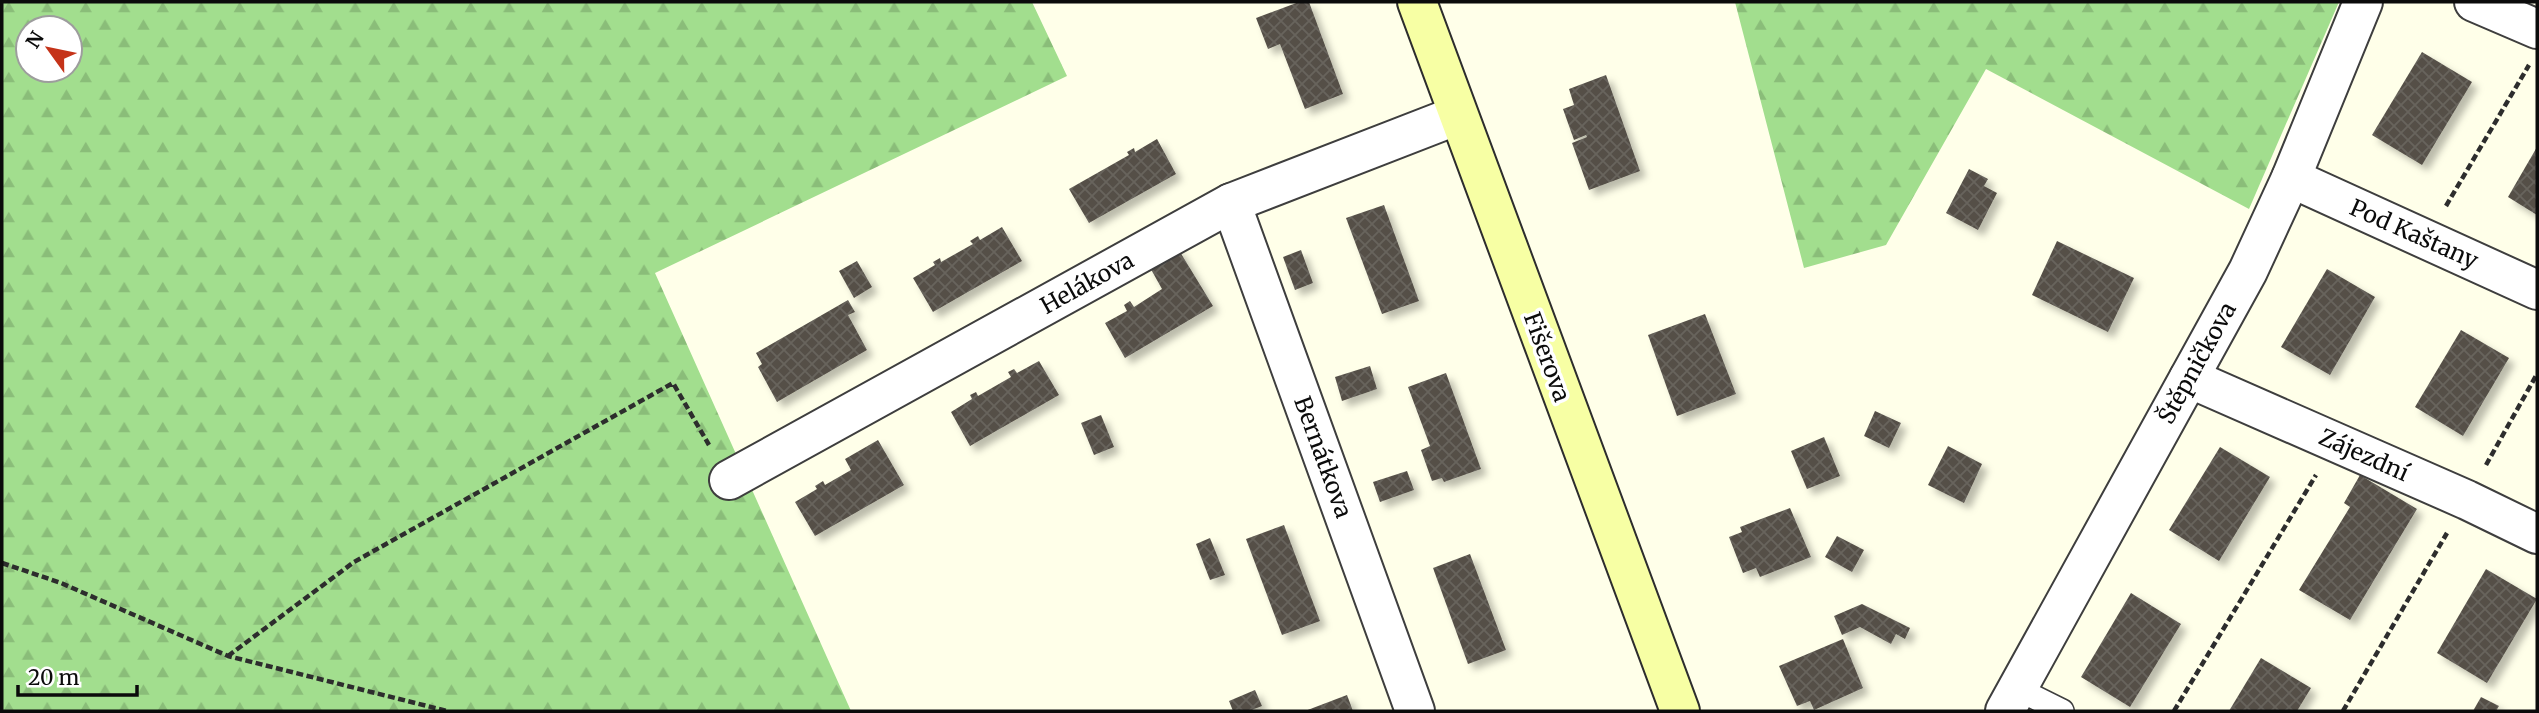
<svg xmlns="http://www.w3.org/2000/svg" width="2539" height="713" font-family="Merriweather,serif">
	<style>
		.forest { fill: url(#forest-firs); fill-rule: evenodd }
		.building { fill: url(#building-cross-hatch); filter: url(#shadow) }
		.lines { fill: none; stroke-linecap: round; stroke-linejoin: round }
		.lane-casing { stroke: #3e3e3e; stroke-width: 26 }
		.street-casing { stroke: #3e3e3e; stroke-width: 42 }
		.secondary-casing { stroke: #2d2d2d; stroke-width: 42 }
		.path { stroke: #2d2d2d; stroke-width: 4.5; stroke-dasharray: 7 3.5; stroke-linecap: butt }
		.lane { stroke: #fff; stroke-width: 23 }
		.street { stroke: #fff; stroke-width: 38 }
		.secondary { stroke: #f7ffa4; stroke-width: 38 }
		.labels { text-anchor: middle; stroke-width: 7; stroke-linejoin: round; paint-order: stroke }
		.street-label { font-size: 23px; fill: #0b0b0b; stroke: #fff }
	</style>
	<defs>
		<pattern id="forest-firs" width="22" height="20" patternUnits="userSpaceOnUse" patternTransform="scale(1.75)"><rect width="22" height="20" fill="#a2de8e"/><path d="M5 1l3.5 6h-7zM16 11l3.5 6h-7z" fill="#8abd79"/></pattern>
		<pattern id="building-cross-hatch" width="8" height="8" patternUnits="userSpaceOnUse" patternTransform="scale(1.75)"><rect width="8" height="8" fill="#544f47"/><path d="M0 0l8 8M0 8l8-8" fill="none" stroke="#68645d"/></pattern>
		<filter id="shadow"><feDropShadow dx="6" dy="6" stdDeviation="3.5" flood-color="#0004"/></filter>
	</defs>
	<rect width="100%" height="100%" fill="#ffffe9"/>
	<g class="forest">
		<path d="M 2,2 L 1032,2 L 1067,76 L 655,273 L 851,711 L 2,711 ZM 28,28 L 70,28 L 70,70 L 28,70 Z"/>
		<polygon points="1735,2 2339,2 2249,209 1986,69 1886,245 1804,268"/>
	</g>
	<g class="building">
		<polygon points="1299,2 1309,2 1343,94 1305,109 1280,44 1268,49 1256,18"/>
		<polygon points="2422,52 2472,82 2422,165 2372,135"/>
		<polygon points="1606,75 1640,171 1589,190 1572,143 1587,137 1586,135 1574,140 1563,109 1574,105 1569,89"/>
		<polygon points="1157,139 1176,174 1089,223 1069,189 1129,155 1127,152 1134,148 1135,152"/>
		<polygon points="2537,147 2537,215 2508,197"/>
		<polygon points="1969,169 1988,179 1984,186 1997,193 1978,230 1946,213"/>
		<polygon points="1384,205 1419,301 1382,314 1346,218"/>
		<polygon points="1002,227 1022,261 933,312 913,278 935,265 933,262 940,258 941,262 973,244 970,241 978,236 980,240"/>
		<polygon points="2057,241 2134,278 2108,332 2032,295"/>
		<polygon points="1177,247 1213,306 1125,358 1105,323 1127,311 1124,305 1130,301 1134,307 1162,289 1148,264"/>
		<polygon points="1301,250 1313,283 1295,290 1283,257"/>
		<polygon points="857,261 872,287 854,298 839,271"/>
		<polygon points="2327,269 2375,297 2330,375 2281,347"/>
		<polygon points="848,300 855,312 848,315 867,350 777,402 758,367 762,364 756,353"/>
		<polygon points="1705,314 1736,394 1677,416 1648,335"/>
		<polygon points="2461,330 2509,358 2463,436 2415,407"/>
		<polygon points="1039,361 1059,395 970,446 951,412 972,399 970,395 976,392 978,396 1011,377 1008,372 1014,369 1017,373"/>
		<polygon points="1370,366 1377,389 1342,401 1335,377"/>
		<polygon points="1446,373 1481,469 1444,482 1442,478 1432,481 1421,450 1430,446 1408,387"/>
		<polygon points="1875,411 1901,423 1889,448 1864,436"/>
		<polygon points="1101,415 1114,447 1094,455 1081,423"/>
		<polygon points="1824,437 1840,476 1807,489 1791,451"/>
		<polygon points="878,440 904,485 815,536 795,502 817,489 815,486 823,481 825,485 851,470 845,459"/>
		<polygon points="1948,446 1982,464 1964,503 1928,485"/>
		<polygon points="2220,447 2270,477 2219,561 2169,530"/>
		<polygon points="1407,471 1414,490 1380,502 1373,482"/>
		<polygon points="2360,475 2417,509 2350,620 2299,590 2350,507 2344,503"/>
		<polygon points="1790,508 1811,557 1760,577 1756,568 1743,573 1729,537 1742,532 1740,527"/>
		<polygon points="1284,525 1320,621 1282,635 1246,539"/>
		<polygon points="1837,536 1864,550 1852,572 1825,557"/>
		<polygon points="1210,538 1225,575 1210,580 1196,544"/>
		<polygon points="1470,554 1506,650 1468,664 1433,568"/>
		<polygon points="2486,569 2537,599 2487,683 2437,653"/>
		<polygon points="2131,593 2181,624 2130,707 2081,677"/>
		<polygon points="1862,604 1910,628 1905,639 1896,634 1891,644 1860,627 1842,635 1834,616"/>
		<polygon points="1843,639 1863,688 1814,710 1810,701 1797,706 1779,666"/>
		<polygon points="2261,658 2311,688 2297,711 2229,711"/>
		<polygon points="1255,690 1262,706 1249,711 1233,711 1229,701"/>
		<polygon points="1347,695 1353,711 1305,711"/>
		<polygon points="2481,697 2499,706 2496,711 2473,711"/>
	</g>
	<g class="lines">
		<defs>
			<polyline id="lane" points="2016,688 2062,711"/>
			<g id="street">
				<polyline points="2474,2 2537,29"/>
				<polyline points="2291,178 2537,290"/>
				<polyline points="1231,203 1415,711"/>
				<polyline points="2189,378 2467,500 2537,534"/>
				<polyline points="729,480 1231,203 1458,115"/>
				<polyline points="2005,711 2248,271 2291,178 2363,2"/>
			</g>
			<polyline id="secondary" points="1417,2 1680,711"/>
		</defs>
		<use href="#lane" class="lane-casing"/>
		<use href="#street" class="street-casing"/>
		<use href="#secondary" class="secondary-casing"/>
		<g class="path">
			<polyline points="2446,206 2529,65"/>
			<polyline points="2486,465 2537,374"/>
			<polyline points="2,563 61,583 228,656 447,711"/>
			<polyline points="228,656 354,562 673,383 709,445"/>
			<polyline points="2174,711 2316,475"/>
			<polyline points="2343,711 2447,533"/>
		</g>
		<use href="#lane" class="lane"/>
		<use href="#street" class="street"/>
		<use href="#secondary" class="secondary"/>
	</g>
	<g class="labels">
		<g class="street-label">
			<text transform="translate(2414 234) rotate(24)" y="8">Pod Kaštany</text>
			<text transform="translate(1087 283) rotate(-29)" y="8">Helákova</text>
			<text transform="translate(1547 357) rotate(70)" y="8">Fišerova</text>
			<text transform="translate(2197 363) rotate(-61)" y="8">Štěpničkova</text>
			<text transform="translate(2364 455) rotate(24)" y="8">Zájezdní</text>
			<text transform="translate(1323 457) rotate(70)" y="8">Bernátkova</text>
		</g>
	</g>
	<rect width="2539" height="713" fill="none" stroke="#0b0b0b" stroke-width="7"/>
	<g transform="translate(49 49) rotate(303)"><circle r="33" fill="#ffffff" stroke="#9d9d9d" stroke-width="2"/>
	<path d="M0-5L12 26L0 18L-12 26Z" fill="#c53319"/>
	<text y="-10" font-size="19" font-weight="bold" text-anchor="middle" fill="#0b0b0b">N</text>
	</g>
	<path d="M18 685v10h119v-10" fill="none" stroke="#0b0b0b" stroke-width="3.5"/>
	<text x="28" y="685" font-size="21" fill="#0b0b0b" stroke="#ffffff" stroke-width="5" paint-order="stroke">20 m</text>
</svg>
